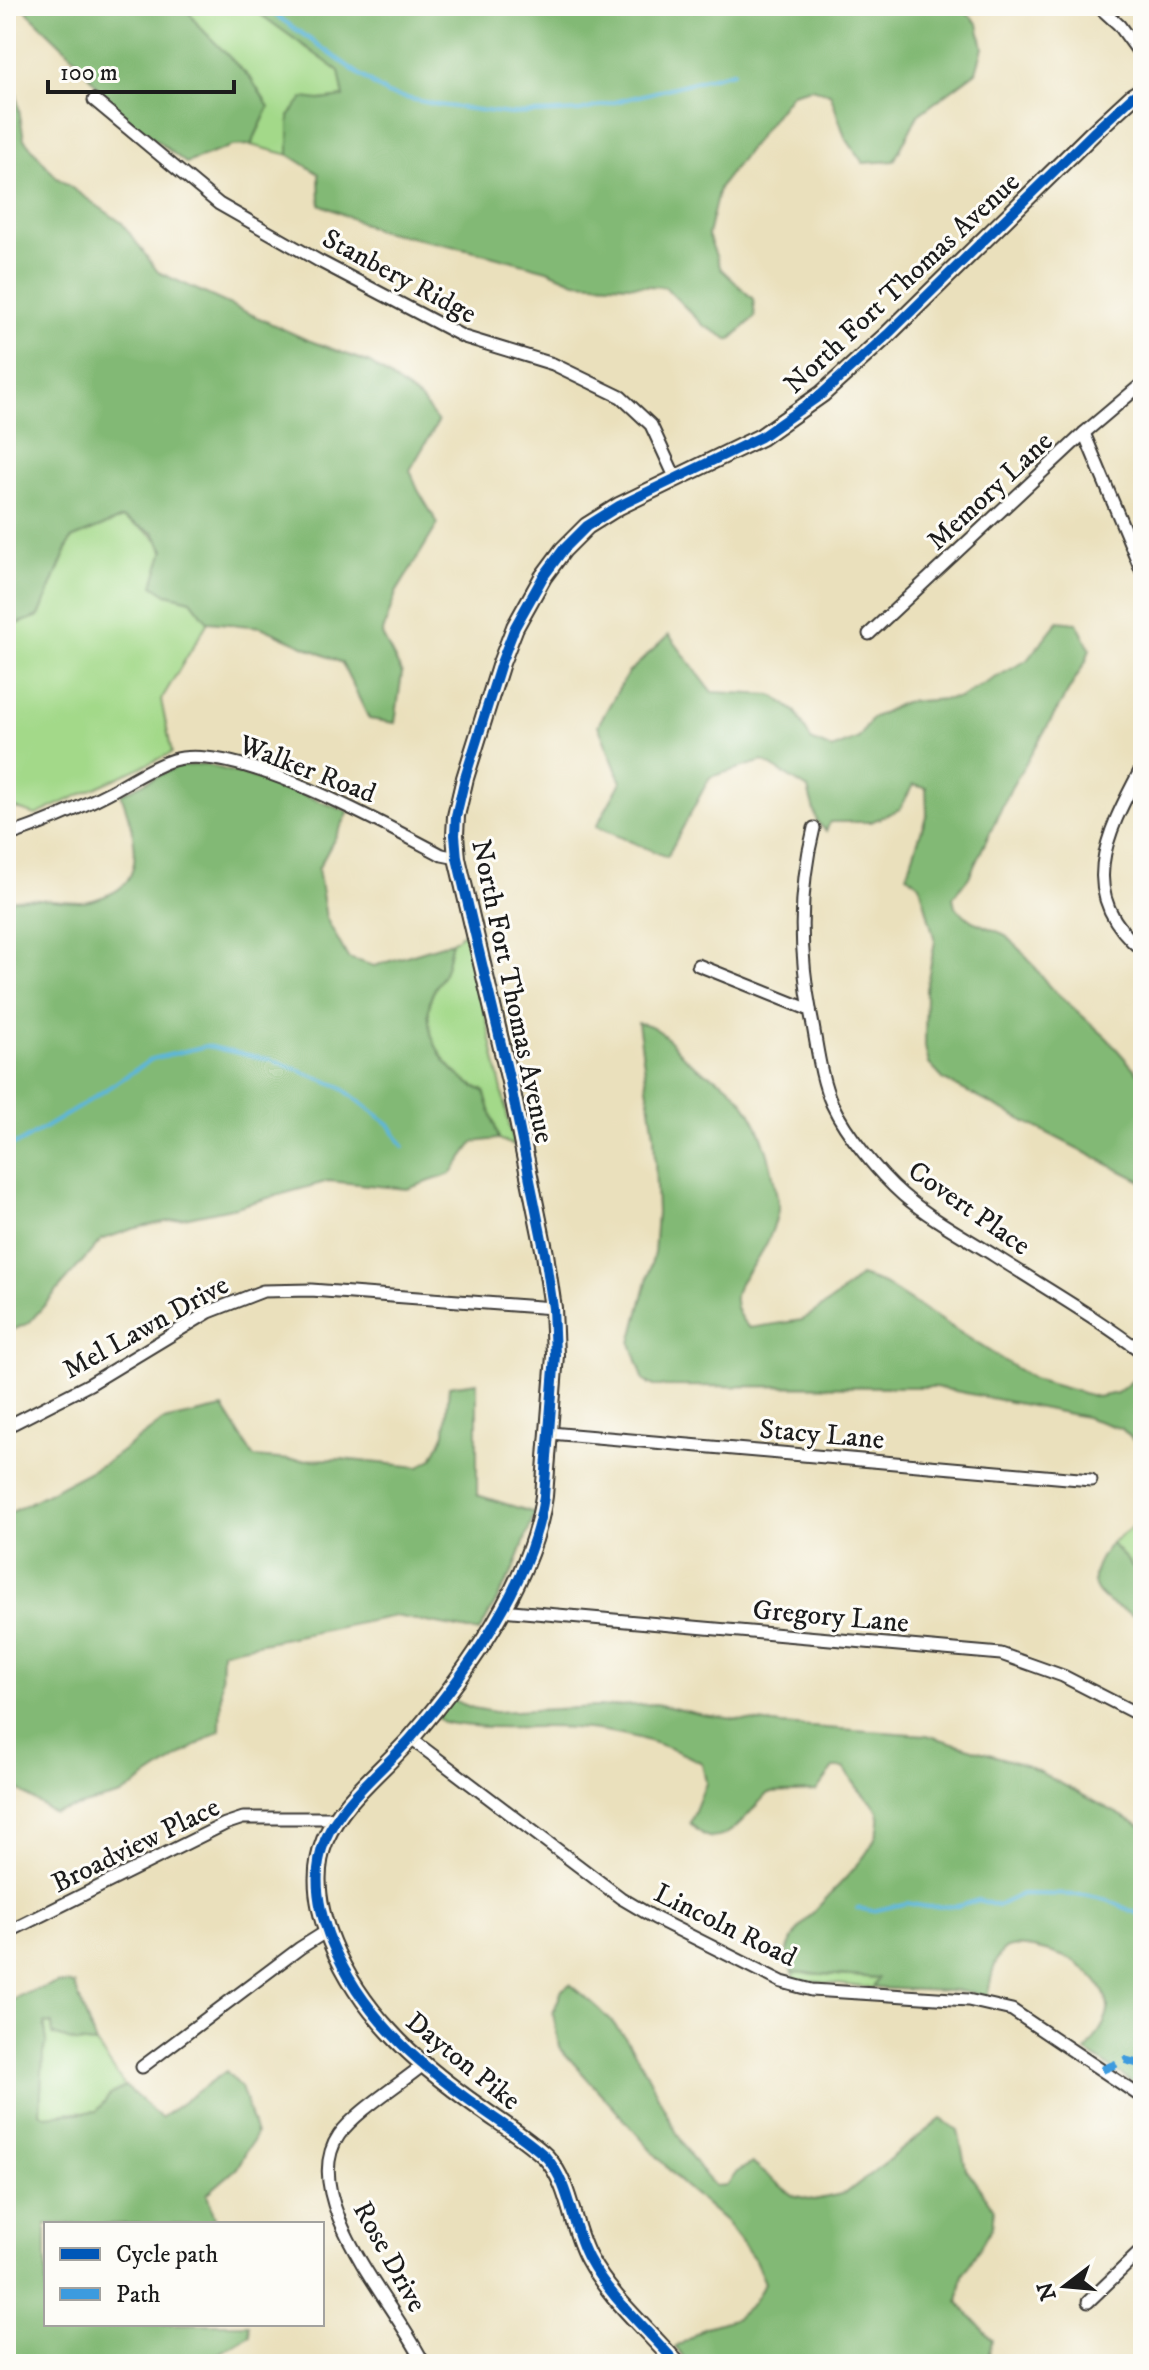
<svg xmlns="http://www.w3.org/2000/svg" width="1149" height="2370" font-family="'IM FELL DW Pica',serif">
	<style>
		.green { fill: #a3d989; stroke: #607a52; stroke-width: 2 }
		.forest { fill: #82b975; stroke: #4f6a48; stroke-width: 2 }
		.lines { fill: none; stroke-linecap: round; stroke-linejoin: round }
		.stream { stroke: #5cb6da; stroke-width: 4 }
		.street-casing { stroke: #3b3934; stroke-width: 15 }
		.secondary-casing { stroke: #3b3934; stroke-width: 20 }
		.street { stroke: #fff; stroke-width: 11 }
		.secondary { stroke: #f7e8c3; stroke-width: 16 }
		.quiet { stroke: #3c9bdf; stroke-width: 8; stroke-dasharray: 16 8; stroke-linecap: butt }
		.cycleway-casing { stroke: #fdfcf7; stroke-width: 15 }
		.cycleway { stroke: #0057b8; stroke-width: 10 }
		.labels { text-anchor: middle; stroke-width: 6; stroke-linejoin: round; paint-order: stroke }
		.street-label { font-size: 28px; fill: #1c1c1c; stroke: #fdfcf7 }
	</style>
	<rect width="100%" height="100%" fill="#fdfcf7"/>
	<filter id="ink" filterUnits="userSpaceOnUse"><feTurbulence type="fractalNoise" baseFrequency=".0125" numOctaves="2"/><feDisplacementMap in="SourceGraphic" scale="16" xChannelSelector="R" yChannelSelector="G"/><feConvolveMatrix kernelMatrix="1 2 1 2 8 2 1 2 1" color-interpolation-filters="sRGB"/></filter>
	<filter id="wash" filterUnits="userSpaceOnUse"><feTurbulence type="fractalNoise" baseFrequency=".006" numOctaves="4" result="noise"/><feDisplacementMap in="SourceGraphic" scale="32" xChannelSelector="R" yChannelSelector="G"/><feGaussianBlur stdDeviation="1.8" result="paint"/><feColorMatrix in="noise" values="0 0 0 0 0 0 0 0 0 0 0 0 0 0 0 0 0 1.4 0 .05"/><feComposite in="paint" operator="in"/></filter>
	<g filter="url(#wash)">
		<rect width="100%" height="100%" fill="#eae0bc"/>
		<g class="green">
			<polygon points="185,6 249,6 339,71 344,97 320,100 289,116 289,155 251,145 269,107 198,25"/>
			<path d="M 122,518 C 170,541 163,544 167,594 L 191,600 L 208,622 L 161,700 L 172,753 L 36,815 L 6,805 L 6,628 L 39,616 L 71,539 Z"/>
			<path d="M 467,930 L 514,1146 L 499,1139 L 484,1091 C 450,1077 422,1040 430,1001 C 432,991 439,982 444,973 C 448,963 449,952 452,942 Z"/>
			<polygon points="1143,1519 1143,1578 1111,1543"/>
			<polygon points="793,1972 879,1978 873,1988 800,1980 795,1979"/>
			<path d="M 44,2022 L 52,2024 L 53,2035 L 75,2042 L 96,2044 L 125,2086 L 109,2096 L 97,2111 C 89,2113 83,2111 75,2112 C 61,2113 53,2121 40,2112 L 43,2053 L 47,2042 Z"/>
		</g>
		<g class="forest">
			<polygon points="21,6 185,6 198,25 252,80 269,107 251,145 232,146 186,163 114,108 75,58"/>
			<polygon points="249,6 960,6 978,24 983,48 976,72 918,115 894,161 863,163 845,137 830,93 811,88 792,93 719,188 708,235 721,269 753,299 755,317 730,340 703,325 665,287 575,282 547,270 471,250 377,230 320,204 319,174 289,155 289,116 303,98 320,100 344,97 339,71"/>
			<polygon points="6,32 24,139 56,177 122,223 158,272 305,339 370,363 420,399 438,422 410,470 418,490 438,524 396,593 382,635 402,673 395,723 369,719 342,663 261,627 208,622 191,600 167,594 153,585 164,550 154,533 122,518 71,539 39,616 6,628"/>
			<polygon points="1058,621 1077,623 1090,649 1086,661 1011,788 969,877 953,897 955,907 972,921 1004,934 1028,958 1049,986 1107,1038 1143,1079 1143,1182 944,1080 929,1064 925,1047 926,989 935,941 920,885 907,875 927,813 926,788 913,785 900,809 871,822 830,822 826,831 817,822 808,789 763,761 710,777 667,857 596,827 621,782 598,725 628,673 669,635 712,692 772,695 796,712 811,740 832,749 859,738 872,718 904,702 959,698 1027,660"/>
			<path d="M 204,764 L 266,781 L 349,812 L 318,869 L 326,918 L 348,958 L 374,966 L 452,942 C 449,952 448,963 444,973 C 439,982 432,991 430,1001 C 422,1040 450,1077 484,1091 L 499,1139 L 474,1142 L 451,1174 L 407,1189 L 329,1181 L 236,1207 L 132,1229 L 101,1240 L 29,1323 L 6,1333 L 6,901 C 30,895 56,902 81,902 C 89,902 97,899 105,896 C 151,881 133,828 121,794 L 176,767 Z"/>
			<path d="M 638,1023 C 660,1024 671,1044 685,1058 C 700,1072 712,1074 726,1084 C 756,1108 769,1150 775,1186 C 776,1193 779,1203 778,1210 C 776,1222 769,1240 763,1250 C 747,1278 717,1294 749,1328 L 802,1320 L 834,1299 L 860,1276 L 884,1284 L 1033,1379 L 1097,1397 L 1117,1393 L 1143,1372 L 1143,1450 L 1122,1429 L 1085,1417 L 935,1387 L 654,1386 L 644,1381 L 631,1343 L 654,1253 L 657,1213 L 654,1135 Z"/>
			<polygon points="477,1382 477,1495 535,1513 514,1569 479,1632 395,1616 222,1651 220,1730 121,1795 54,1813 6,1782 6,1515 107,1462 163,1421 223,1408 254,1457 291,1460 341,1459 419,1467 432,1459 445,1433 449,1386"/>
			<path d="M 1111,1543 L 1143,1578 L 1143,1619 C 1102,1601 1074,1590 1111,1543 Z"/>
			<path d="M 450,1699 L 473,1708 L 495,1712 L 656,1704 L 703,1715 L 782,1725 L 927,1735 L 1028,1766 L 1143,1827 L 1143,2088 L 1086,2052 C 1093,2040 1109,2021 1108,2008 C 1107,1989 1090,1973 1076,1963 C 1065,1955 1016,1940 1004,1950 C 993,1959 991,1983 987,1996 L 971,1992 L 873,1988 L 878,1978 L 793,1972 C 759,1932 884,1870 879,1817 C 878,1804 869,1801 862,1793 C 855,1786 850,1776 844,1768 L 834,1768 L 816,1791 L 768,1793 C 753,1807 728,1846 706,1836 C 700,1833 694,1827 690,1823 L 706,1783 L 702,1763 C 662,1742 618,1730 573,1728 C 530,1725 485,1731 443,1722 L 437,1718 Z"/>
			<polygon points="57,1983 74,1984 96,2044 75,2042 53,2035 52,2024 44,2023 47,2042 43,2053 40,2112 46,2116 97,2111 109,2096 125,2086 161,2118 226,2071 241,2087 256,2134 237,2168 207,2194 217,2224 46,2224 46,2324 249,2324 250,2335 200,2364 6,2364 6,2004 21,1995"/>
			<path d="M 570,1984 C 589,2000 607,2014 623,2035 C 658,2082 672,2143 715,2186 L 727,2185 L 737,2172 L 752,2163 L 792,2195 L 814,2200 L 846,2193 L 941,2119 L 958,2130 L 966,2169 L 994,2209 L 992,2227 L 963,2275 L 958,2302 L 992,2340 L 987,2364 L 689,2364 L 675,2348 L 706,2327 L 736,2318 L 752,2304 L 765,2283 L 755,2260 L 725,2221 L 681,2183 L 559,2047 L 553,2013 L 562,1990 Z"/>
		</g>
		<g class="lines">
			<g class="stream">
				<polyline points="263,6 387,94 439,105 510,114 580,111 733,72"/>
				<polyline points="6,1147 21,1142 81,1106 152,1059 206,1046 272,1060 339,1086 389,1124 403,1146"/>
				<polyline points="857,1908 873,1911 907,1903 927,1907 958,1906 979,1900 997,1906 1022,1894 1084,1895 1107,1900 1143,1916"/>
			</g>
		</g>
	</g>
	<g filter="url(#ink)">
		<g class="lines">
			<defs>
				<g id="street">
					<polyline points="1098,6 1119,25 1143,58"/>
					<polyline points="94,100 219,204 319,261 464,337 553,364 621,397 651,425 676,479"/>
					<polyline points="1084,433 1143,574"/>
					<polyline points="869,634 1084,433 1143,383"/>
					<path d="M 1143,765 C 1109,830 1072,893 1143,951"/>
					<path d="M 814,828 C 798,891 799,952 811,1015 C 817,1044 820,1078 832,1104 C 846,1134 879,1174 903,1195 C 931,1219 965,1237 995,1256 C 1045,1288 1096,1317 1143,1353"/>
					<path d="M 6,836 C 41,825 75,810 108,793 C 129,782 150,767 173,760 C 235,741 385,825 442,855 L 457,858"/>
					<polyline points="698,965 810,1010"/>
					<polyline points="6,1427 90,1384 209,1312 263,1291 311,1290 553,1308"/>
					<polyline points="550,1433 1091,1480"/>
					<polyline points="501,1610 1001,1654 1063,1676 1143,1717"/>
					<polyline points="410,1738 621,1898 655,1918 782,1982 812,1990 968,2000 1012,2010 1143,2098"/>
					<polyline points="6,1933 225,1824 243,1818 338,1818"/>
					<path d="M 423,2065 C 400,2084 355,2112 339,2135 C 295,2198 398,2307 424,2364"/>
					<polyline points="142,2067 300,1948 327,1931"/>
					<polyline points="1088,2302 1143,2249"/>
				</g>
				<path id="secondary" d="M 677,2364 C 648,2330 610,2298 589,2259 C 571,2227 571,2185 546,2157 C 527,2139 504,2125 483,2110 C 450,2087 417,2062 390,2032 C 347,1986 299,1904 325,1840 C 342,1800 383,1770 411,1738 C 466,1674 533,1581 544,1496 L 555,1355 L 553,1308 L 545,1254 L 510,1082 L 457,858 L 455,835 L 456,816 L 465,778 L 501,663 L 515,627 L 543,577 L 563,550 L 587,526 L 619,506 L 761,437 L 822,394 L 887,335 L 1093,133 L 1133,96 L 1143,90"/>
			</defs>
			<use href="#street" class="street-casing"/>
			<use href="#secondary" class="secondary-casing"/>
			<use href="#street" class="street"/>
			<use href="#secondary" class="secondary"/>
			<polyline class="quiet" points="1102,2070 1125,2060 1143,2065"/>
			<defs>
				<path id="cycleway" d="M 677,2364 C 648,2330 610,2298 589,2259 C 571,2227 571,2185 546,2157 C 527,2139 504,2125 483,2110 C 450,2087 417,2062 390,2032 C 347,1986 299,1904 325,1840 C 342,1800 383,1770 411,1738 C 466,1674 533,1581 544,1496 L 555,1355 L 553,1308 L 545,1254 L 510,1082 L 457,858 L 455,835 L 456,816 L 465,778 L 501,663 L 515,627 L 543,577 L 563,550 L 587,526 L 619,506 L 761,437 L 822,394 L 887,335 L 1093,133 L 1133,96 L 1143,90"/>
			</defs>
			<use href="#cycleway" class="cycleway-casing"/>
			<use href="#cycleway" class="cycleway"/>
		</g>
	</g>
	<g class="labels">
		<g class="street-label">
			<text transform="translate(400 275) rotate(28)" y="10">Stanbery Ridge</text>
			<text transform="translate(901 282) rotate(-43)" y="10">North Fort Thomas Avenue</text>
			<text transform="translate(989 490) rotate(-43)" y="10">Memory Lane</text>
			<text transform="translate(308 768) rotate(21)" y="10">Walker Road</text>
			<text transform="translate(514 991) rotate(78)" y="10">North Fort Thomas Avenue</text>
			<text transform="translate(970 1207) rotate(35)" y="10">Covert Place</text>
			<text transform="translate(145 1326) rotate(-29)" y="10">Mel Lawn Drive</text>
			<text transform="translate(822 1433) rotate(5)" y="10">Stacy Lane</text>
			<text transform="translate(831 1615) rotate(5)" y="10">Gregory Lane</text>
			<text transform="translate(135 1844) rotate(-26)" y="10">Broadview Place</text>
			<text transform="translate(726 1924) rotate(26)" y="10">Lincoln Road</text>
			<text transform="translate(464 2060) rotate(39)" y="10">Dayton Pike</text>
			<text transform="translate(391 2256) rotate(61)" y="10">Rose Drive</text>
		</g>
	</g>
	<rect width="1149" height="2370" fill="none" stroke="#fdfcf7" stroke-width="32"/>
	<rect x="44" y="2222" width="280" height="104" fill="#fdfcf7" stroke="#a3a29f" stroke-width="2"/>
	<rect x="60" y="2248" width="40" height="12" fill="#0057b8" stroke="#a3a29f" stroke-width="2"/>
	<text x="116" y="2262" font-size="24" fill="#1c1c1c">Cycle path</text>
	<rect x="60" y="2288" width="40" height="12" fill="#3c9bdf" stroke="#a3a29f" stroke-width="2"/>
	<text x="116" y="2302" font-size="24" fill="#1c1c1c">Path</text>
	<g transform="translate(1065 2286) rotate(254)" stroke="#fdfcf7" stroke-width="6" paint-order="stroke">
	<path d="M0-6L14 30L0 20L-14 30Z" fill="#1c1c1c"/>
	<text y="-12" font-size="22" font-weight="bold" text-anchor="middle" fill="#1c1c1c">N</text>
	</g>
	<path d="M48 80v12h186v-12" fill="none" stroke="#1c1c1c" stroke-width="4"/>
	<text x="60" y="80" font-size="24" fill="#1c1c1c" stroke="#fdfcf7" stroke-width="6" paint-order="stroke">100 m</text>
</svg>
